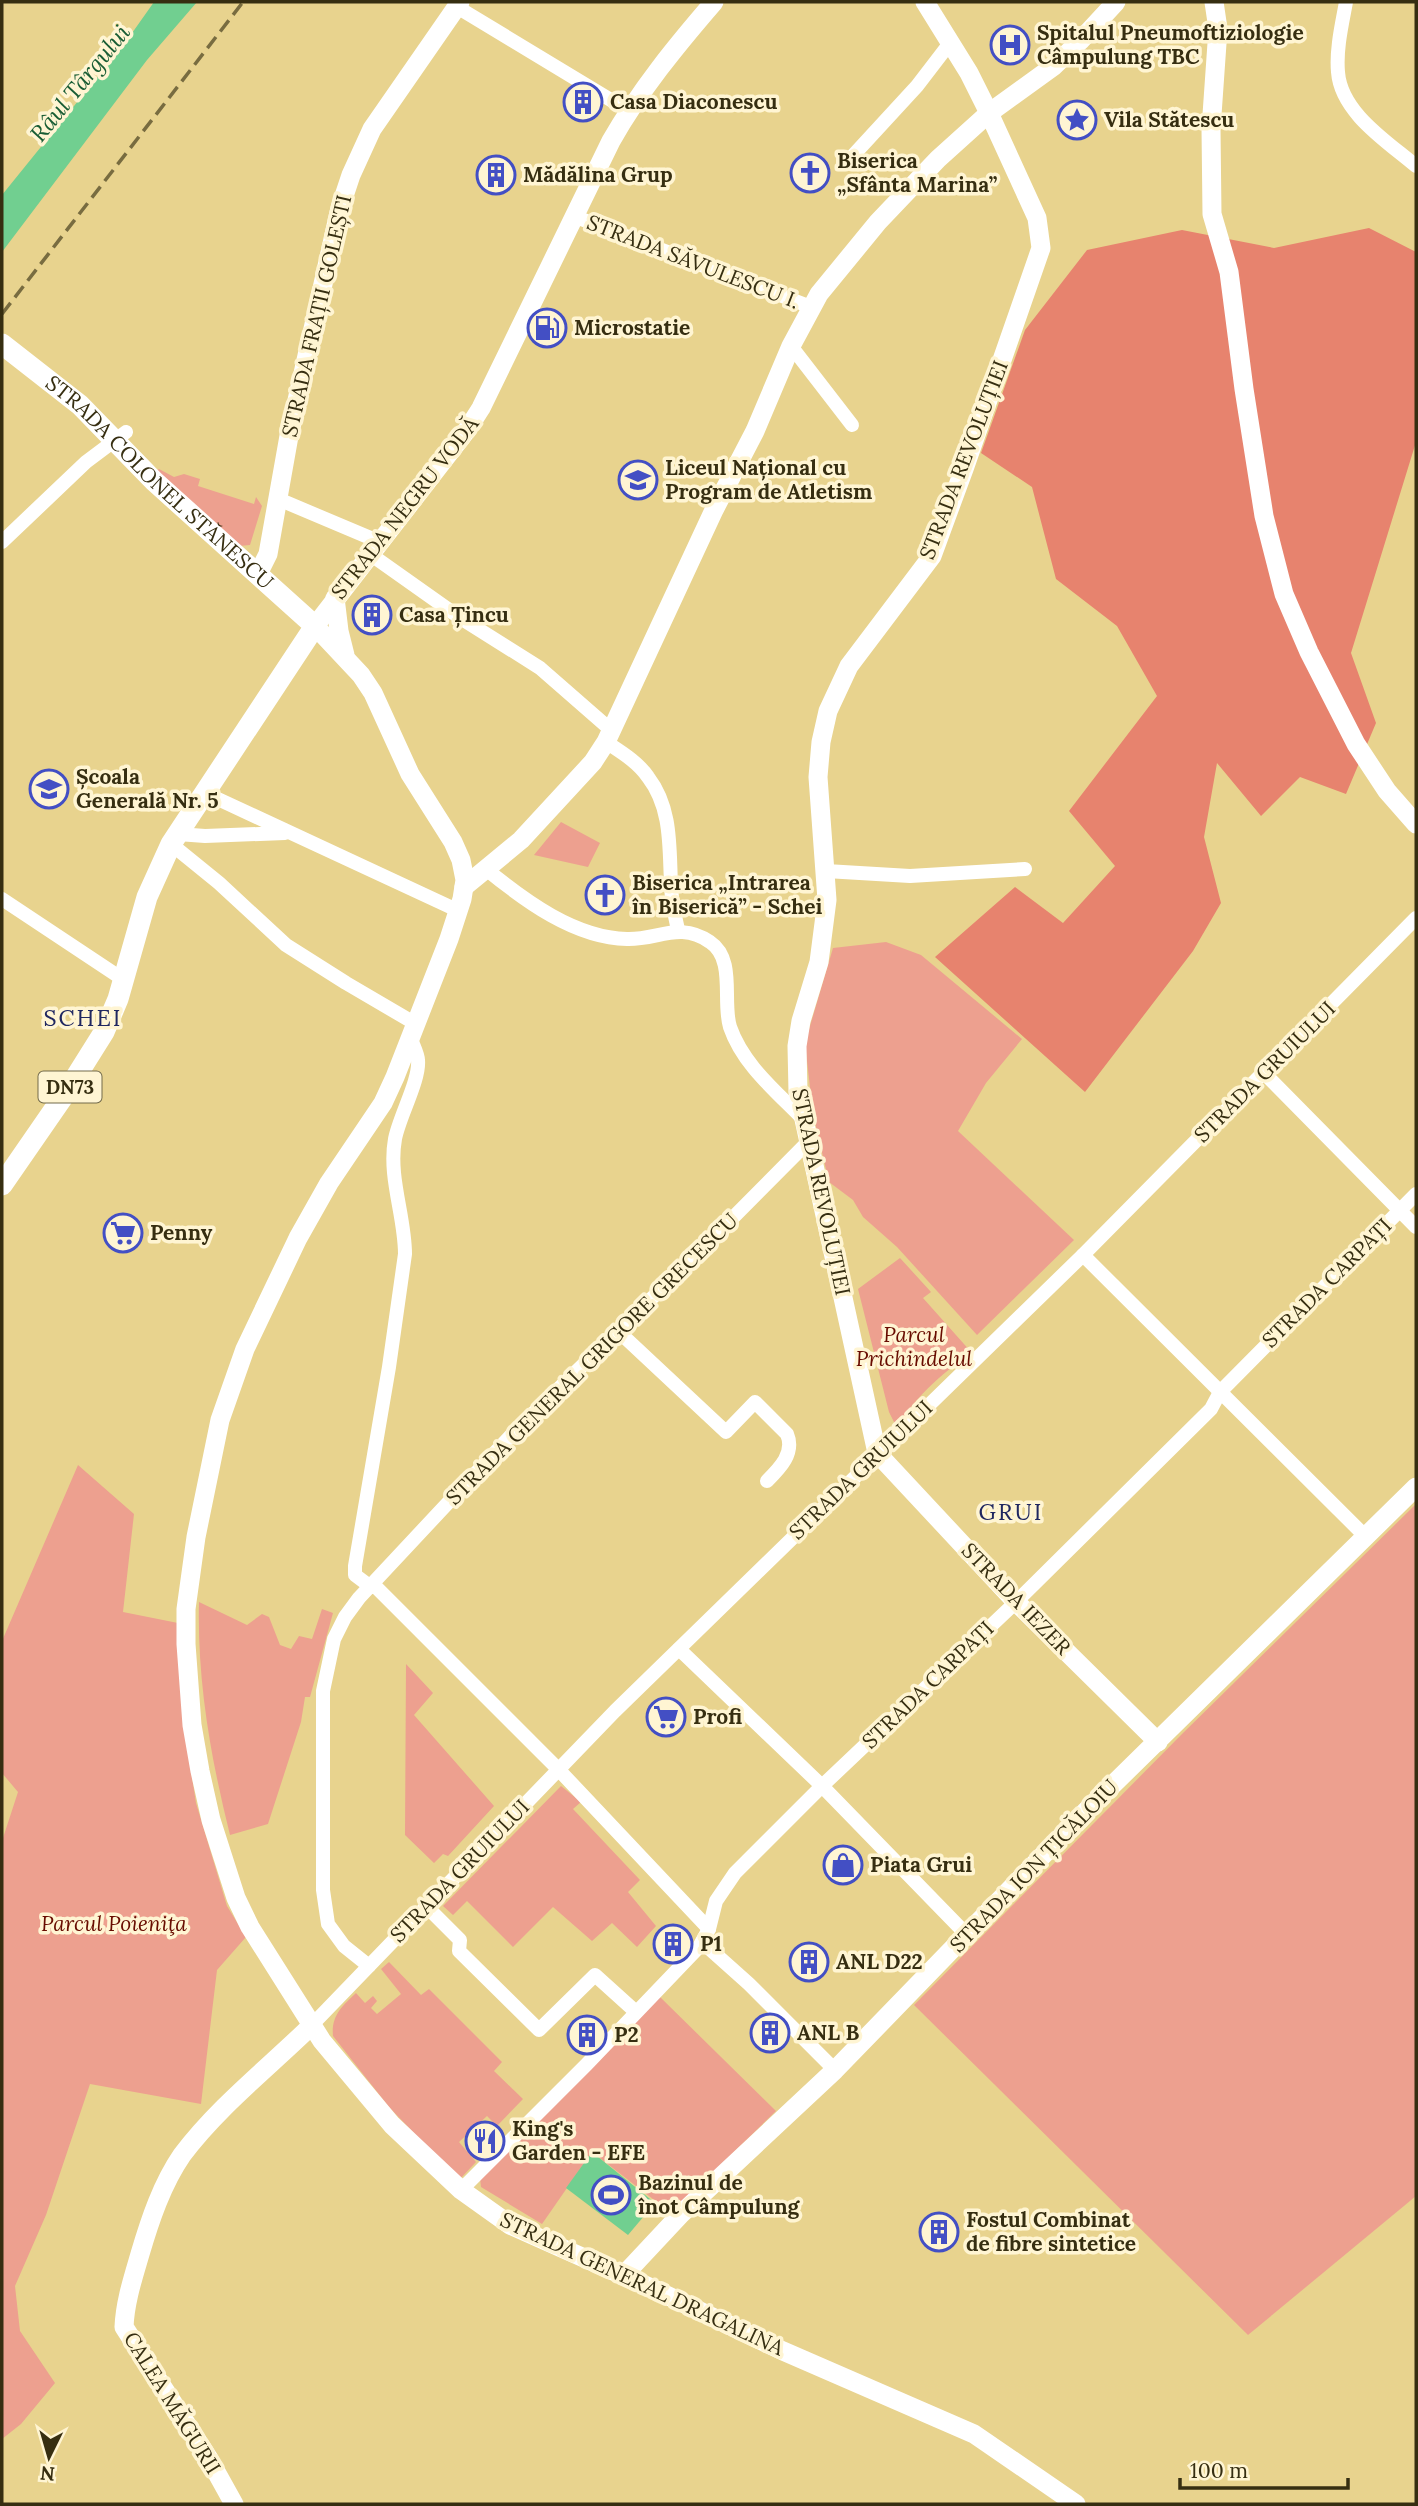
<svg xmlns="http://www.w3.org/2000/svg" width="1418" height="2506" font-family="Lora,serif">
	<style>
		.green { fill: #eda08f }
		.forest { fill: #e7836e }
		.water { fill: #71cf90 }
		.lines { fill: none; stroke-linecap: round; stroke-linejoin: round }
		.street { stroke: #fff; stroke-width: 14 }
		.secondary { stroke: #fff; stroke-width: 19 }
		.primary { stroke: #fff; stroke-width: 21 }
		.rail { stroke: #786c40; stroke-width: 3.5; stroke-dasharray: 14 7; stroke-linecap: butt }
		.labels { text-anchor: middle; stroke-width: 7; stroke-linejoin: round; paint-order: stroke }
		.shield { fill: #fff5d3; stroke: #726a4b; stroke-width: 2 }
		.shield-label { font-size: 19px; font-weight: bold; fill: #362e11 }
		.poi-label { font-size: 21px; font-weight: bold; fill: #362e11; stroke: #fff5d3; text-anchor: start }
		.street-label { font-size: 21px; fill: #362e11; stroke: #fff5d3 }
		.park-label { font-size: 21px; font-style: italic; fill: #680c00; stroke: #fff5d3 }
		.water-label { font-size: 23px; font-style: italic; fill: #195d34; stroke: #fff5d3 }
		.neighbourhood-label { font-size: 23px; letter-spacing: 2px; fill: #202760; stroke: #fff5d3 }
	</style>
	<rect width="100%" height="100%" fill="#e8d38e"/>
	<g class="green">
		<polygon points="159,469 174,477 184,474 200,479 198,486 254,504 256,497 262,506 250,545 239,546 156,471"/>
		<polygon points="561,822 600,843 588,867 534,855"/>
		<polygon points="886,942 921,955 1022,1039 986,1083 958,1131 1074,1240 977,1335 897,1247 863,1217 853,1200 829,1182 813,1114 805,1043 833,948"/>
		<path d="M 900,1258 L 931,1292 L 923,1298 L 972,1353 C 950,1366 913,1399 901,1422 L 895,1424 L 889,1412 L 858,1289 Z"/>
		<polygon points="78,1465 134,1514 123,1612 178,1623 183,1719 196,1803 227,1906 246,1937 217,1970 201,2104 90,2084 46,2215 15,2286 20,2331 55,2383 21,2424 2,2439 2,1841 18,1792 2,1773 2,1641"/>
		<polygon points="1416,1504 1416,2196 1248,2335 914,2005 1182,1734"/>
		<path d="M 199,1602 L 247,1625 L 262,1614 L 269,1617 L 280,1645 L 291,1649 L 299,1636 L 312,1639 L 322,1609 L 333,1613 L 310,1697 L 305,1697 L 301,1722 L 268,1824 L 230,1835 C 211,1759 197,1681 199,1602 Z"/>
		<polygon points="406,1664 433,1693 414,1715 494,1806 448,1856 443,1854 434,1863 405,1835"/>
		<polygon points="561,1786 581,1802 573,1809 640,1880 628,1892 656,1926 637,1947 612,1923 592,1941 553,1907 513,1947 467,1901 453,1915 443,1906"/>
		<path d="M 389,1962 L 421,1995 L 429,1989 L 502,2062 L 494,2071 L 523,2099 L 497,2126 L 487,2116 L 459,2142 L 476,2162 L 459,2180 L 389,2107 L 333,2036 C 331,2016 342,2006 356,1993 L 365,2003 L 373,1996 L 377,2001 L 371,2008 L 377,2014 L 401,1994 L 381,1969 Z"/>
		<polygon points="659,1996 776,2111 671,2213 592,2152 542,2224 481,2187 480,2178"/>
	</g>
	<polygon class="forest" points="1369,228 1416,252 1416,442 1351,653 1376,723 1346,794 1300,777 1261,816 1217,763 1204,837 1221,903 1193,951 1085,1092 935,957 1015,887 1063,923 1115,866 1069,811 1157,696 1117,626 1056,579 1032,487 981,453 1025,330 1087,250 1182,230 1274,248"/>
	<g class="water">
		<polygon points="154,2 197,2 147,60 2,252 2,195 125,43"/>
		<polygon points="592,2152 655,2203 628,2235 566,2188"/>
	</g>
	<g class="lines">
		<g class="street">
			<path d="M 1346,2 C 1342,24 1336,49 1338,72 C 1341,113 1388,142 1416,166"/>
			<polyline points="457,7 629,111"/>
			<polyline points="848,161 917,86 950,43"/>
			<polyline points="576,217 811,307"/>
			<polyline points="791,346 852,425"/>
			<polyline points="278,499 380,542"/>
			<polyline points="2,542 86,462 126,432"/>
			<polyline points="370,554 459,617 540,668 611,730"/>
			<path d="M 606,742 C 621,752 638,762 648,777 C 675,812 668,857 672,898 C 673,909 676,920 678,930"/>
			<polyline points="205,793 459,911"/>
			<polyline points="178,834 205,836 285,833"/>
			<polyline points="171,844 219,883 286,945 346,983 416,1024"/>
			<path d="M 486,869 C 525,901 575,938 627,939 C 658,940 680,921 710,942 C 736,959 722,1002 730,1027 C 743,1065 777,1092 803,1119"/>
			<polyline points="826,871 910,876 1025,869"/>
			<polyline points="2,899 124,980"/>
			<polyline points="1264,1073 1416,1227"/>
			<polyline points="1083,1255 1365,1536"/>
			<path d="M 618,1331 L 726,1432 L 755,1402 L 787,1434 C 795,1453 780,1468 767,1481"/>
			<polyline points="373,1584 558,1769 709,1929"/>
			<path d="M 371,1587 L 355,1575 L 355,1566 L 389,1367 L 405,1254 C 405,1216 388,1177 395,1139 C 399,1117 420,1080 418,1060 C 418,1054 413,1045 411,1039"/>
			<polyline points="679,1649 822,1786 967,1935"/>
			<polyline points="426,1906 460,1940 459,1951 539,2030 595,1975 636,2012"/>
			<polyline points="702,1942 749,1984 835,2070"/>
			<polyline points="369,1966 344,1946 328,1924 323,1890 323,1691 334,1639 345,1617 359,1598 517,1429 682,1269 809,1141"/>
			<polyline points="311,2026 615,1711 1083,1255 1416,918"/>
			<polyline points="461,2190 587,2064 699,1947 709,1929 716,1901 735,1873 822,1786 1016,1602 1211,1409 1220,1392 1416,1194"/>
		</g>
		<g class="secondary">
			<path d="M 714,2 C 676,46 640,90 611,141 L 481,408 L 467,430 L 315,626 L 361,675 L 373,693 L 410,774 L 453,842 L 461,860 L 465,880 L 462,899 L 449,939 L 395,1077 L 383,1103 L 329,1183 L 298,1238 L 245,1349 L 220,1420 L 196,1537 L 186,1609 L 186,1644 L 192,1725 L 200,1771 L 211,1820 L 236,1898 L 250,1927 L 322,2041 L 392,2125 L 461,2190 L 510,2225 L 658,2291 L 783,2351 L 974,2434 L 1076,2504"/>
			<polyline points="925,2 969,73 989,113 1037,218 1041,248 964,469 932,556 849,666 828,711 821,742 818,777 827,900 819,962 801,1021 797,1046 798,1092 877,1453 1016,1602 1158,1742"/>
			<polyline points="1214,2 1218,29 1211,129 1212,214 1229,272 1244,389 1264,516 1284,594 1309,652 1356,744 1387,791 1416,824"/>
			<polyline points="258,574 268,554 289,436 340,208 351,175 372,129 460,2"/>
			<polyline points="335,598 339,631 345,655"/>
			<polyline points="464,887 521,840 593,762 606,742 714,510 755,431 791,346 819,294 878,222 938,159 989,113 1054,66 1080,41 1116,2"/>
			<polyline points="623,2276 681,2214 835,2070 1085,1812 1416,1487"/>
			<path d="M 234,2504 L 209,2459 L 124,2327 C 125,2302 133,2278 140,2254 C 150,2220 162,2184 182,2155 C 218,2107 268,2068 311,2026"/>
		</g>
		<path class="primary" id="s1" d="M 2,344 L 80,405 L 154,481 L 315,626 L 171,844 L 147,897 L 118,999 L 104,1032 L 67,1091 L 2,1185"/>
		<polyline class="rail" points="2,314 243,2"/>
	</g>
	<defs>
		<symbol id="hospital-ring" viewBox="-11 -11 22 22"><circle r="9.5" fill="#fff5d3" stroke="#434fc4" stroke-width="1.5"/><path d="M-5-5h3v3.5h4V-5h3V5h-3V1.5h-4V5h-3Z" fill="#434fc4"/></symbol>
		<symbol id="building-ring" viewBox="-11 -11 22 22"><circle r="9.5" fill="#fff5d3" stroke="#434fc4" stroke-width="1.5"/><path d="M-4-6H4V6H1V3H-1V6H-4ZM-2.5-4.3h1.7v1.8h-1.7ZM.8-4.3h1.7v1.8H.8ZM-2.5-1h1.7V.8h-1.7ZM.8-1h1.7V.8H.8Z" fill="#434fc4"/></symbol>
		<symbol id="sight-ring" viewBox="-11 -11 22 22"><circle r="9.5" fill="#fff5d3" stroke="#434fc4" stroke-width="1.5"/><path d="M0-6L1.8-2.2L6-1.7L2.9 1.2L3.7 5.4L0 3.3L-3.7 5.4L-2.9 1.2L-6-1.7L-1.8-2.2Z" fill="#434fc4"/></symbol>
		<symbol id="church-ring" viewBox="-11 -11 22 22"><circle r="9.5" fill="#fff5d3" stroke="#434fc4" stroke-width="1.5"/><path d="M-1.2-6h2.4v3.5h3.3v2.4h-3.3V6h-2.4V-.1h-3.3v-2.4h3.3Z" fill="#434fc4"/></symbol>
		<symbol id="fuel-ring" viewBox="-11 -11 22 22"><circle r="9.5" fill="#fff5d3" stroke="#434fc4" stroke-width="1.5"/><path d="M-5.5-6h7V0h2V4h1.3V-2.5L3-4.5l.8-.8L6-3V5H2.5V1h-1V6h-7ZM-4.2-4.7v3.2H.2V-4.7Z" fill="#434fc4"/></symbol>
		<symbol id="university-ring" viewBox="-11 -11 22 22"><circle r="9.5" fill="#fff5d3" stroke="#434fc4" stroke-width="1.5"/><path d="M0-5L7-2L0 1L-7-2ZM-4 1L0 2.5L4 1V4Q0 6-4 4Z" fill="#434fc4"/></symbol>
		<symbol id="school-ring" viewBox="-11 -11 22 22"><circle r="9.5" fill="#fff5d3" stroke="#434fc4" stroke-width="1.5"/><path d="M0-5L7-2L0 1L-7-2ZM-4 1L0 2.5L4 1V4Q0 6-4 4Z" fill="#434fc4"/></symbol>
		<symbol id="supermarket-ring" viewBox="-11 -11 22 22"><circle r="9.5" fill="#fff5d3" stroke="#434fc4" stroke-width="1.5"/><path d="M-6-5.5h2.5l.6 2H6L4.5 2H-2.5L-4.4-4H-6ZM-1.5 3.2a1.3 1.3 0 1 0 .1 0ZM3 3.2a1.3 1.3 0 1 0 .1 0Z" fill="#434fc4"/></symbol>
		<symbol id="shop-ring" viewBox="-11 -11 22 22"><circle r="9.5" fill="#fff5d3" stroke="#434fc4" stroke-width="1.5"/><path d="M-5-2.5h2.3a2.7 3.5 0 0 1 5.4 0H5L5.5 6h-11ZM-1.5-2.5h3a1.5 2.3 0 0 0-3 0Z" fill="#434fc4"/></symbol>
		<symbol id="restaurant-ring" viewBox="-11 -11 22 22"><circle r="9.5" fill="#fff5d3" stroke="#434fc4" stroke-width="1.5"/><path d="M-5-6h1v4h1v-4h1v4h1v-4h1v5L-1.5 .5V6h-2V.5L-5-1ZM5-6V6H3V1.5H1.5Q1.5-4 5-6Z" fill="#434fc4"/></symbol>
		<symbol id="stadium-ring" viewBox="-11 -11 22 22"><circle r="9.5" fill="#fff5d3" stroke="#434fc4" stroke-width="1.5"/><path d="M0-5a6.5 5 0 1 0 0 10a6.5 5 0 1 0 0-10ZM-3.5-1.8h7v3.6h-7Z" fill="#434fc4"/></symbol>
	</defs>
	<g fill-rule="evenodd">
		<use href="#hospital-ring" x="988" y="23" width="44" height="44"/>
		<use href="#building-ring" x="561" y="80" width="44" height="44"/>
		<use href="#sight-ring" x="1055" y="98" width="44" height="44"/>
		<use href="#church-ring" x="788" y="151" width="44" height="44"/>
		<use href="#building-ring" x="474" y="153" width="44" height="44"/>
		<use href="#fuel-ring" x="525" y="306" width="44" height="44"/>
		<use href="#university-ring" x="616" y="458" width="44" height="44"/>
		<use href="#building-ring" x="350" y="593" width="44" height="44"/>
		<use href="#school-ring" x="27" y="767" width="44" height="44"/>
		<use href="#church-ring" x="583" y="873" width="44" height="44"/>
		<use href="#supermarket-ring" x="101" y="1211" width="44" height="44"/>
		<use href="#supermarket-ring" x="644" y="1695" width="44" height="44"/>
		<use href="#shop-ring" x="821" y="1843" width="44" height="44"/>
		<use href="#building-ring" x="651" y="1922" width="44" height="44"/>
		<use href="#building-ring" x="787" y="1940" width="44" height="44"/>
		<use href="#building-ring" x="748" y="2011" width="44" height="44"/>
		<use href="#building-ring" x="565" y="2013" width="44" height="44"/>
		<use href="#restaurant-ring" x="463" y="2119" width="44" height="44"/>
		<use href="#stadium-ring" x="589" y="2173" width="44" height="44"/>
		<use href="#building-ring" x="917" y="2210" width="44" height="44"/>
	</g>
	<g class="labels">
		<rect class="shield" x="38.5" y="1071.5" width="63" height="31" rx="5"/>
		<g class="shield-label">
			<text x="70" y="1094">DN73</text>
		</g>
		<g class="poi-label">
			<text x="1037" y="40">Spitalul Pneumoftiziologie<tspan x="1037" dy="24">Câmpulung TBC</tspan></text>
			<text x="610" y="109">Casa Diaconescu</text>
			<text x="1104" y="127">Vila Stătescu</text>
			<text x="837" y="168">Biserica<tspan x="837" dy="24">„Sfânta Marina”</tspan></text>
			<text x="523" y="182">Mădălina Grup</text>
			<text x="574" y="335">Microstatie</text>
			<text x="665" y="475">Liceul Național cu<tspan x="665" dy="24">Program de Atletism</tspan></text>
			<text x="399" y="622">Casa Țincu</text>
			<text x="76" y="784">Școala<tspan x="76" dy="24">Generală Nr. 5</tspan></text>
			<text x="632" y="890">Biserica „Intrarea<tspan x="632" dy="24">în Biserică” - Schei</tspan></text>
			<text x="150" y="1240">Penny</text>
			<text x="693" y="1724">Profi</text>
			<text x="870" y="1872">Piata Grui</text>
			<text x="700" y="1951">P1</text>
			<text x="836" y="1969">ANL D22</text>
			<text x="797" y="2040">ANL B</text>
			<text x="614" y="2042">P2</text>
			<text x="512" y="2136">King's<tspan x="512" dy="24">Garden - EFE</tspan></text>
			<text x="638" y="2190">Bazinul de<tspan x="638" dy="24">înot Câmpulung</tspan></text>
			<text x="966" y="2227">Fostul Combinat<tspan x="966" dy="24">de fibre sintetice</tspan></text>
		</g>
		<g class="street-label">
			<text transform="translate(693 262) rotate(21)" y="7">STRADA SĂVULESCU I.</text>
			<text transform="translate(317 316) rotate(-77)" y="7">STRADA FRAȚII GOLEȘTI</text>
			<text transform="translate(964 460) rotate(-69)" y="7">STRADA REVOLUȚIEI</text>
			<text dy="7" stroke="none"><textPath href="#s1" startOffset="210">STRADA COLONEL STĂNESCU</textPath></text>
			<text transform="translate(405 508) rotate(-52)" y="7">STRADA NEGRU VODĂ</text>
			<text transform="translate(1265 1072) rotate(-45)" y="7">STRADA GRUIULUI</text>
			<text transform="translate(821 1192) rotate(78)" y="7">STRADA REVOLUȚIEI</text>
			<text transform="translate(1327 1283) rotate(-45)" y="7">STRADA CARPAȚI</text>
			<text transform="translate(592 1359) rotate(-45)" y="7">STRADA GENERAL GRIGORE GRECESCU</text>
			<text transform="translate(861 1470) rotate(-44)" y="7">STRADA GRUIULUI</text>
			<text transform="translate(1016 1599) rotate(46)" y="7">STRADA IEZER</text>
			<text transform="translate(928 1685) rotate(-44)" y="7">STRADA CARPAȚI</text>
			<text transform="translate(1034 1866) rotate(-46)" y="7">STRADA ION ȚICĂLOIU</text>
			<text transform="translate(460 1871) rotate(-46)" y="7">STRADA GRUIULUI</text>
			<text transform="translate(642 2284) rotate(25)" y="7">STRADA GENERAL DRAGALINA</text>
			<text transform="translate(172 2403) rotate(58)" y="7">CALEA MĂGURII</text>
		</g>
		<g class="park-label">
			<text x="914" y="1342">Parcul<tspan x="914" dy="24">Prichindelul</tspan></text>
			<text x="114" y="1931">Parcul Poieniţa</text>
		</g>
		<g class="water-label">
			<text transform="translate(80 83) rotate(-51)" y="8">Râul Târgului</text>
		</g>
		<g class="neighbourhood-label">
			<text x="83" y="1026">SCHEI</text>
			<text x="1011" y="1520">GRUI</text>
		</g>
	</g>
	<rect width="1418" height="2506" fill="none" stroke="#362e11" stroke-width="7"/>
	<g transform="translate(49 2457) rotate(185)" stroke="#fff5d3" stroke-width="5" paint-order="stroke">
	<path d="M0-5L12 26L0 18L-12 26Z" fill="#362e11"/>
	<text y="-10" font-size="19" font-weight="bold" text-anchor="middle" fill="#362e11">N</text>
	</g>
	<path d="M1180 2478v10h168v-10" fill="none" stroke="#362e11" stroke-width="3.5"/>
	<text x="1190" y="2478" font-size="21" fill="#362e11" stroke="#fff5d3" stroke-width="5" paint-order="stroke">100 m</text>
</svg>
